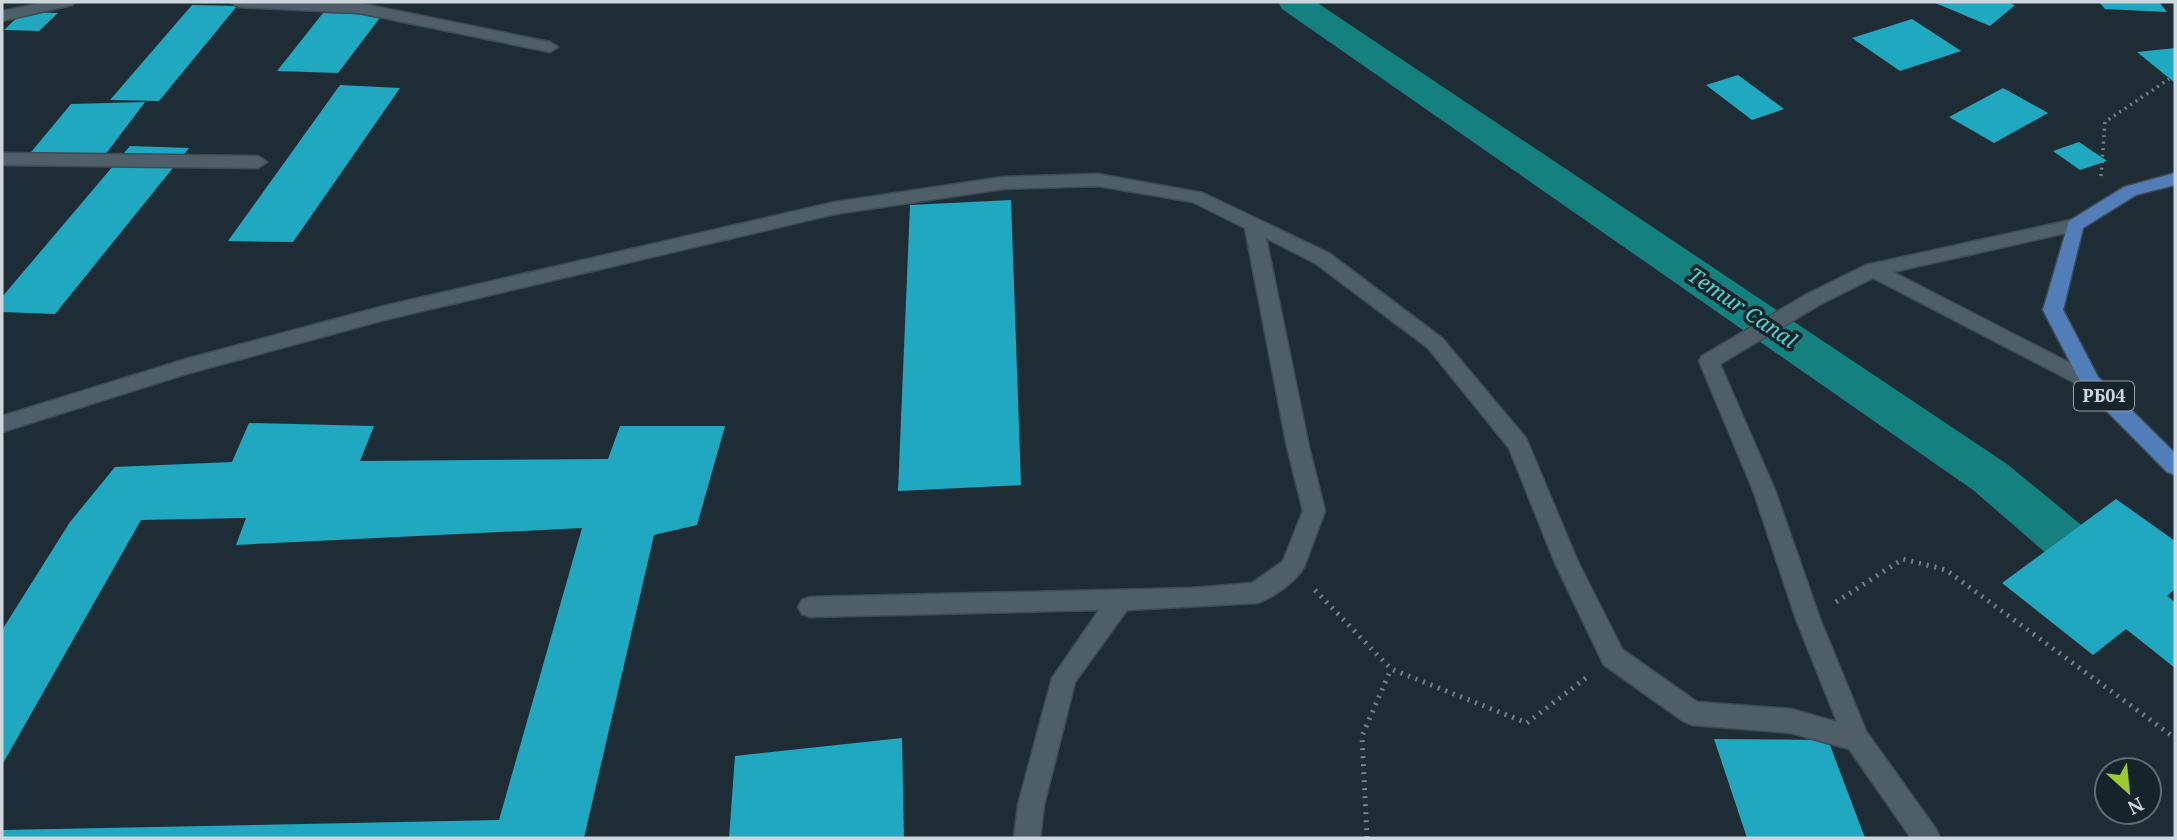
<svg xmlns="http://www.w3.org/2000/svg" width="2177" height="840" font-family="'Noto Serif',serif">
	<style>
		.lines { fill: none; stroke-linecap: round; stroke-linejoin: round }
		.canal { fill: #14817e; fill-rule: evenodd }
		.building { fill: #20a8c0 }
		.street-casing { stroke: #3e4b52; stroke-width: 3 }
		.primary-casing { stroke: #3e4b52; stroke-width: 3 }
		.path-far1 { stroke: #738087; stroke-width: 3.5; stroke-dasharray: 2 4.5; stroke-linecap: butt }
		.path { stroke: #738087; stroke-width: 5; stroke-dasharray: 2 6; stroke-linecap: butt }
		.street { fill: #4f5f69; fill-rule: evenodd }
		.primary { fill: #517db8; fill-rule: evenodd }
		.labels { text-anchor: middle; stroke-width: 7; stroke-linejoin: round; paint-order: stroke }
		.shield { fill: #15232b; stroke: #96a0a7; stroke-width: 2 }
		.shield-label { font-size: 18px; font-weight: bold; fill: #cdd6dc }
		.water-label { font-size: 21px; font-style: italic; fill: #52d5d0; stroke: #15232b }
	</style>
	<rect width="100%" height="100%" fill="#1e2d35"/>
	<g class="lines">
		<polygon class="canal" points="1278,2 1316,2 2007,464 2175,602 2175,656 2157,649 1973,490 1282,9"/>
	</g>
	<g class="building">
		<polygon points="1933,2 2006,2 2015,5 1990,26"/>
		<polygon points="2099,2 2159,2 2167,12 2105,9"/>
		<polygon points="192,5 237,6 159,101 110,100"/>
		<polygon points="23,12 58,13 39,31 4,30"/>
		<polygon points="323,13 382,15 338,73 277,71"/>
		<polygon points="1912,19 1961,51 1900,71 1852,38"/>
		<polygon points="2175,48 2175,83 2137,52"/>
		<polygon points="1738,75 1784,109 1752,120 1706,85"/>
		<polygon points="340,85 400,88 293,242 228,241"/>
		<polygon points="2003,88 2048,113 1994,143 1949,117"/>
		<polygon points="145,102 105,155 27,157 71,104"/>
		<polygon points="2079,142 2107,161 2080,170 2053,151"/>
		<polygon points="130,146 189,148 55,314 2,312 2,297"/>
		<polygon points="1011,200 1021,485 898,491 910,205"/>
		<polygon points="249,423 374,426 360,461 608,459 620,426 725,426 697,525 654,535 584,838 2,838 2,830 499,820 582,528 236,545 246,518 141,520 2,765 2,630 70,522 115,467 232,462"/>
		<polygon points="2116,499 2175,541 2175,589 2167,596 2175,603 2175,668 2126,629 2093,655 2002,583"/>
		<polygon points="902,738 904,838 729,838 735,756"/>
		<polygon points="1714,739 1828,740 1865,838 1747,838"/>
	</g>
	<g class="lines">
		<defs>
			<g id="street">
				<polygon points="47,2 75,2 72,5 2,21 2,11"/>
				<polygon points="230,2 359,3 550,42 558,47 550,52 359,13 238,7"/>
				<polygon points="2,153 258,156 267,162 258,168 2,165"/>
				<path d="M 1098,174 L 1203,193 L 1329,253 L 1442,338 L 1526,438 L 1578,562 L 1622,649 L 1697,702 L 1791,709 L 1837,722 L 1796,619 L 1753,490 L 1699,361 L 1702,356 L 1807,294 L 1866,265 L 2075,219 L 2081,221 L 2084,225 L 2081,229 L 2075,231 L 1893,272 L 2097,377 L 2100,382 L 2097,387 L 2090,390 L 2083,387 L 1873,278 L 1821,304 L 1720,364 L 1775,490 L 1820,619 L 1866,731 L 1936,829 L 1940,838 L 1911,838 L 1849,749 L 1791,733 L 1692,725 L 1683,721 L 1604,665 L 1555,563 L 1509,448 L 1428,348 L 1315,263 L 1266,238 L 1309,447 L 1325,511 L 1304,567 C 1296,582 1272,598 1257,603 L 1127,610 L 1075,682 L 1044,805 L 1040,838 L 1014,838 L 1018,805 L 1052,678 L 1099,610 L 810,617 L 802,614 L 798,607 L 802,600 L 810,597 L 1191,588 L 1252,583 L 1283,561 L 1303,511 L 1287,447 L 1245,228 L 1193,202 L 1098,186 L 1003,189 L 835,214 L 384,320 L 186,374 L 2,432 L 2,416 L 186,359 L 384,306 L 835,202 L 1003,177 Z"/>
			</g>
			<polygon id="primary" points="2175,173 2175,185 2136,195 2083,228 2063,310 2098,377 2175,453 2175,475 2167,472 2083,387 2043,310 2069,221 2124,187"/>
		</defs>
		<use href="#street" class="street-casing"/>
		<use href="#primary" class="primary-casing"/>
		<polyline class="path-far1" points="2101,176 2105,122 2169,79"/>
		<g class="path">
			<polyline points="1315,590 1391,669 1527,723 1587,677"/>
			<polyline points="1836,602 1903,559 1946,570 2175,738"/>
			<polyline points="1367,838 1362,736 1391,669"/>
		</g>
		<use href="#street" class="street"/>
		<use href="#primary" class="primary"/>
	</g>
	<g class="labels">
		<rect class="shield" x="2074" y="381.5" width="60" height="29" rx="5"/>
		<g class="shield-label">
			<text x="2104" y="402">РБ04</text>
		</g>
		<g class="water-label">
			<text transform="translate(1742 308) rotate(34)" y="7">Temur Canal</text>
		</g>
	</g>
	<rect width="2177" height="840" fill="none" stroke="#cdd6dc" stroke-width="7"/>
	<g transform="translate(2128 791) rotate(153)"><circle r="33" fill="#15232b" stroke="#5f6b72" stroke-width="2"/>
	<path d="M0-5L12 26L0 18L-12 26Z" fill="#9dca30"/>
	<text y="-10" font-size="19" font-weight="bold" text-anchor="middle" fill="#cdd6dc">N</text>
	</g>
</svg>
